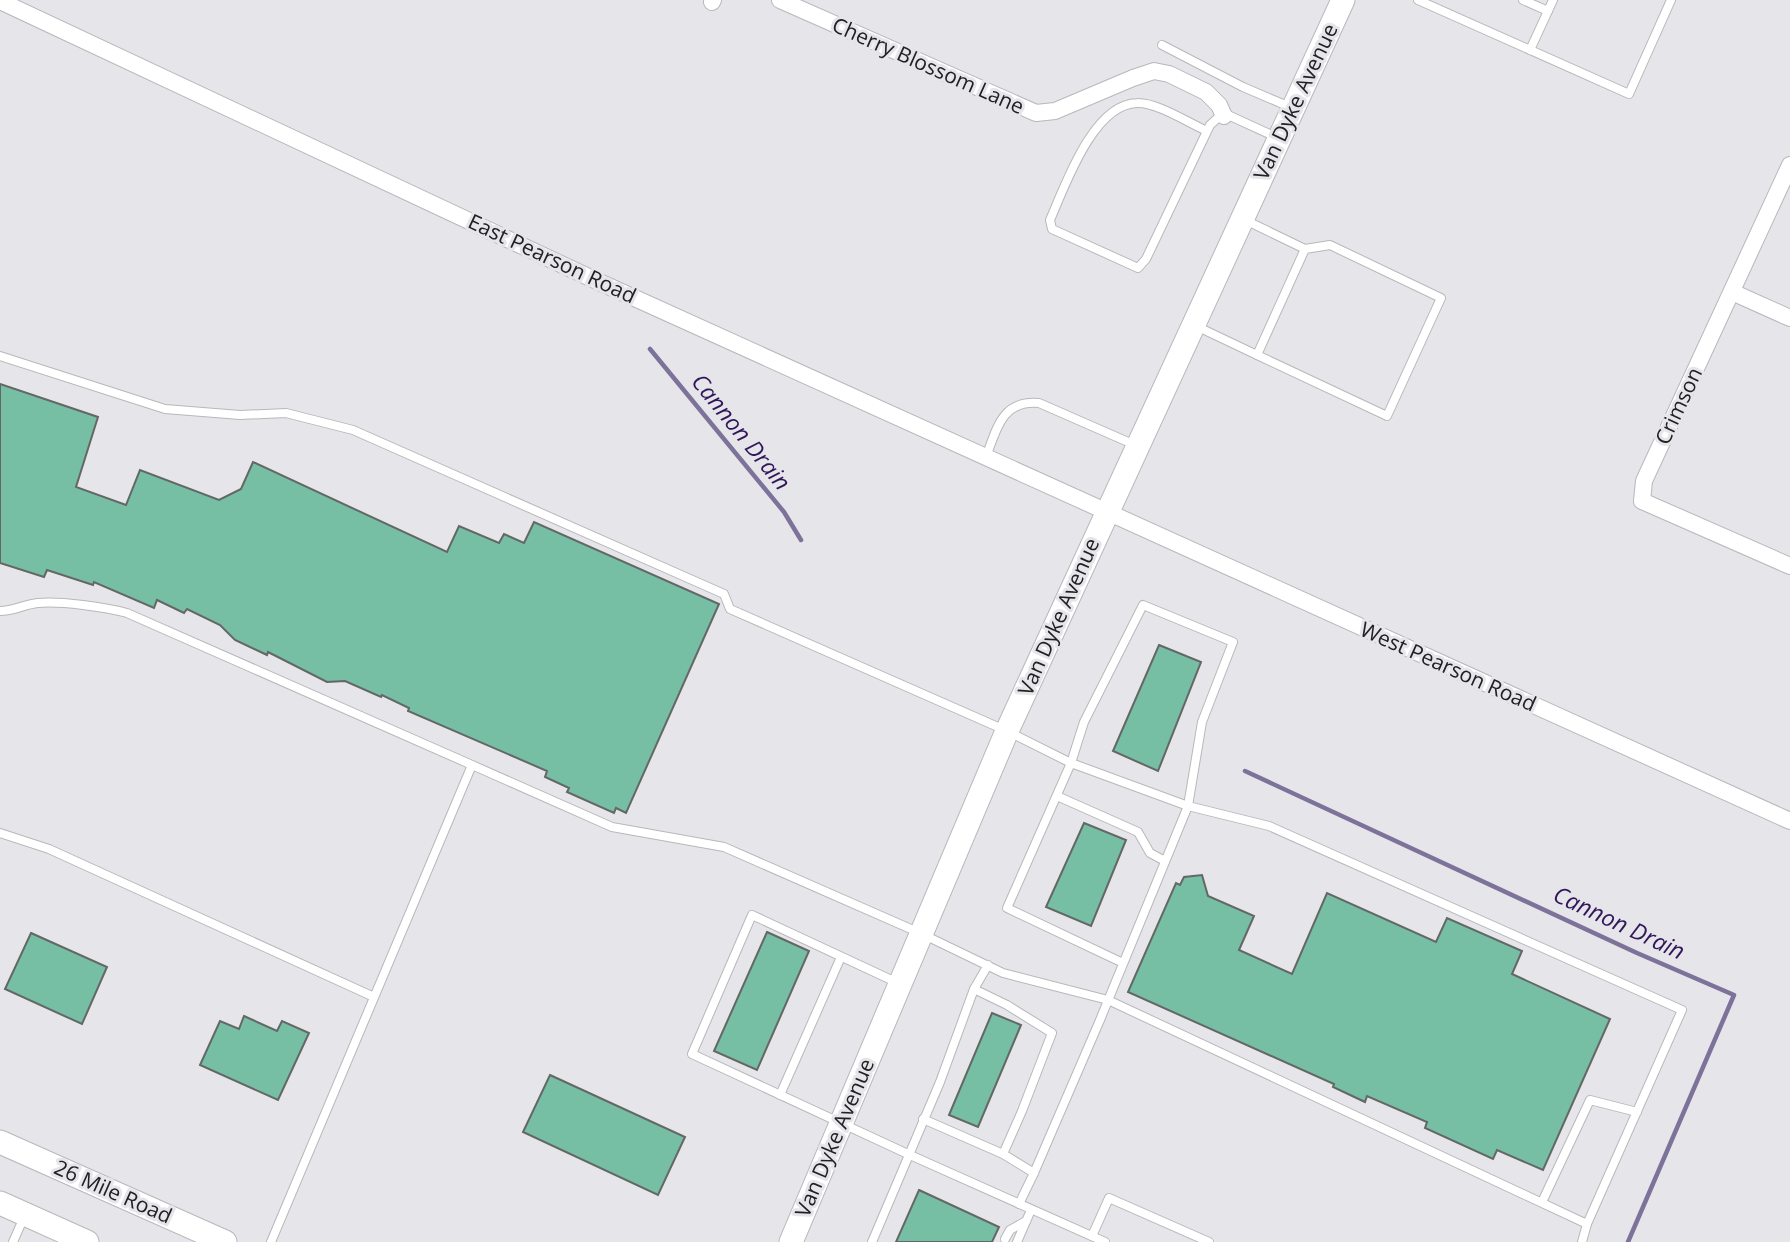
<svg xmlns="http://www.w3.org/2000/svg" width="1790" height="1242" font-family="'Open Sans',sans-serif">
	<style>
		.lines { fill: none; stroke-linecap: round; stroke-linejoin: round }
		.stream { stroke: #7d739a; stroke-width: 4.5 }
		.building { fill: #76bea4; stroke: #636765; stroke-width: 2 }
		.lane-casing { stroke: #b8b7bb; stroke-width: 10 }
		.street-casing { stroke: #b8b7bb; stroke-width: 18 }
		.secondary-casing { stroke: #b8b7bb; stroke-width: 25 }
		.lane { stroke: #fff; stroke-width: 8 }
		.street { stroke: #fff; stroke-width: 16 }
		.secondary { stroke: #fff; stroke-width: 23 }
		.labels { text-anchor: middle; stroke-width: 6; stroke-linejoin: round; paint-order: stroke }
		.street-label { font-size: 21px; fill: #212022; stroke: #e6e5e9 }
		.water-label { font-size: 23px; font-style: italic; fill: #31175a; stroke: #e6e5e9 }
	</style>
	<rect width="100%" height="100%" fill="#e6e5e9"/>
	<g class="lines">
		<g class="stream">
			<polyline points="650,349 784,512 801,540"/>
			<polyline points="1245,771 1637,953 1734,995 1628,1242"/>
		</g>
	</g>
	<g class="building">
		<polygon points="0,384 98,417 76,487 126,505 140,470 219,500 241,489 253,462 447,552 459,526 499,543 504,534 524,543 534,522 719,604 626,813 616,808 614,813 567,792 569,788 545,777 547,771 408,711 409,708 382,695 381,697 345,681 327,682 268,652 267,655 235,640 220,625 187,609 184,613 157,600 154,608 94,582 93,585 47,570 44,577 0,563"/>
		<polygon points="1159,645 1201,662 1158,771 1113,751"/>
		<polygon points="1084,823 1126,840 1091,926 1046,907"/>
		<polygon points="1202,875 1208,896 1254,916 1239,950 1292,974 1327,893 1436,942 1447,918 1522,951 1512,974 1610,1019 1543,1170 1497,1150 1493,1159 1425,1128 1427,1122 1367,1096 1365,1102 1333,1087 1334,1084 1128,992 1176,883 1180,885 1184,877"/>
		<polygon points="767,932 809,951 757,1070 714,1051"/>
		<polygon points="31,933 107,967 82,1024 5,989"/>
		<polygon points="992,1013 1021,1025 978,1127 949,1115"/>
		<polygon points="244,1016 277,1031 282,1021 309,1033 278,1100 200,1065 220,1021 239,1029"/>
		<polygon points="550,1075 685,1137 658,1195 523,1132"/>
		<polygon points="919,1190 999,1227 992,1242 896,1242"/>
	</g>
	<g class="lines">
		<defs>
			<g id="lane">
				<polyline points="1418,0 1629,94 1671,0"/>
				<polyline points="1523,0 1548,11"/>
				<polyline points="1162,45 1243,87 1290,107"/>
				<polyline points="1530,50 1553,0"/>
				<path d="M 1207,131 C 1189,123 1156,102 1137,103 C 1093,104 1065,186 1050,220 L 1052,229 L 1138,268 L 1146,259 L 1210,125 L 1220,116 L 1228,115 L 1276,137"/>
				<polyline points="1245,220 1305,249 1257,355 1387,416 1441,298 1330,245 1305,249"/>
				<polyline points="1196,326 1257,355"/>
				<polyline points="0,356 165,409 240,415 286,413 353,430 724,594 730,609 1007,731 1071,763 1084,722 1143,605 1233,642 1202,722 1188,806 1269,826 1682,1010 1587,1224 1582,1242"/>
				<path d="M 986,457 C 997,428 1002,400 1039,403 L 1135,445"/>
				<path d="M 0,611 C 14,611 25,604 38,603 C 61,601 105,607 127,613 L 472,765"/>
				<polyline points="1057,796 1138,832 1150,853 1165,861"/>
				<polyline points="0,833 49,849 374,997"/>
				<polyline points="898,983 752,915 692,1054 910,1155 1105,1242"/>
				<polyline points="974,989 1007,1005 1052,1033 1022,1111 1003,1154"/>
				<polyline points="780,1095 841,957"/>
				<polyline points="923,1119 1003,1154 1034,1173"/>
				<polyline points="1542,1202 1590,1100 1637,1112"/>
				<polyline points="1019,1204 1034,1173 1100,1020 1188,806 1071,763 1007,908 1123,963"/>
				<polyline points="1092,1236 1109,1198 1209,1242"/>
				<polyline points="1005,1239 1010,1230 1026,1221"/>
				<polyline points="13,1242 24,1217"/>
				<polyline points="271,1242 472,765 612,827 724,847 920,933 1003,973 1108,1000 1587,1224"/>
				<polyline points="872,1242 940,1082 974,989 988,965"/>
				<polyline points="1017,1242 1031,1210"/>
			</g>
			<g id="street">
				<polyline points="780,0 1036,113 1055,111 1133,78 1154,71 1169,74 1206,92 1219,105 1224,116"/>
				<polyline points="0,1 597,281 1790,821"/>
				<polyline points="712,2 713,0"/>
				<polyline points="1790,165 1644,481 1642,501 1790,566"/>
				<polyline points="1732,292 1790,318"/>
			</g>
			<g id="secondary">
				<polyline points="0,1142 225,1242"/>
				<polyline points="0,1203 87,1242"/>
				<polyline points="791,1242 1007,731 1343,0"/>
			</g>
		</defs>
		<use href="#lane" class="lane-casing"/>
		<use href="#street" class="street-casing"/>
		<use href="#secondary" class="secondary-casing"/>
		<use href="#lane" class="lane"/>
		<use href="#street" class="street"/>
		<use href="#secondary" class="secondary"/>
	</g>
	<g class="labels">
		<g class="street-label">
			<text transform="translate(928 66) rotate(24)" y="7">Cherry Blossom Lane</text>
			<text transform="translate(1296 102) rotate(-65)" y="7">Van Dyke Avenue</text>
			<text transform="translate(552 259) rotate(25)" y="7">East Pearson Road</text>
			<text transform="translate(1679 406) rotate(-65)" y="7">Crimson</text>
			<text transform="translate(1059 617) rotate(-66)" y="7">Van Dyke Avenue</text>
			<text transform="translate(1448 667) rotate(24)" y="7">West Pearson Road</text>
			<text transform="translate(835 1138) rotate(-67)" y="7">Van Dyke Avenue</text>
			<text transform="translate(113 1192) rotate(24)" y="7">26 Mile Road</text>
		</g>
		<g class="water-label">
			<text transform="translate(741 432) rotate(51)" y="8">Cannon Drain</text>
			<text transform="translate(1619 923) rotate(25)" y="8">Cannon Drain</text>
		</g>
	</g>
</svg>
